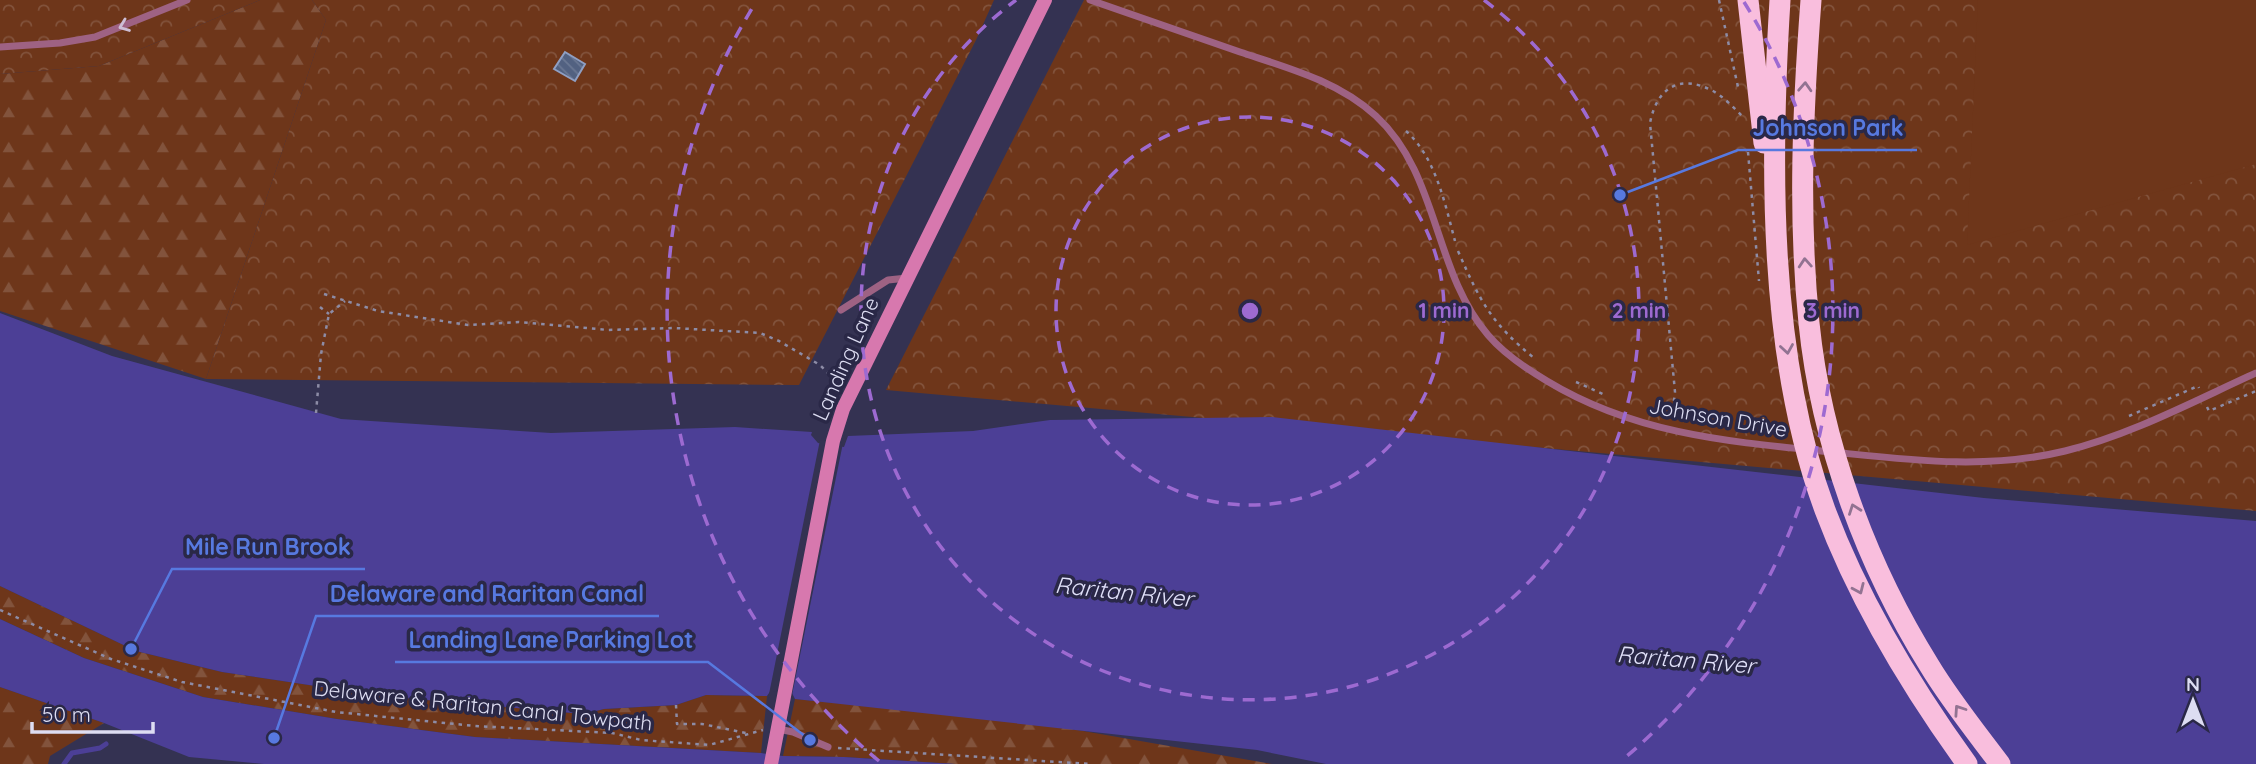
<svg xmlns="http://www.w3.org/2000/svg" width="2256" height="764" font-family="Quicksand,sans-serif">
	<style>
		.forest { fill: url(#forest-firs) }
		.park { fill: url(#park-crowns) }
		.pitch { fill: #6e361a }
		.water { fill: #4c3f96 }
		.pier { fill: #343252 }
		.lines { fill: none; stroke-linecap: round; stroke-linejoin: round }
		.stream { stroke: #4c3f96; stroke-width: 5 }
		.building { fill: url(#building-back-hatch); stroke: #8f9fc3; stroke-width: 2 }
		.path { stroke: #8d8ca6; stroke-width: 2.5; stroke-dasharray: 3.5 5; stroke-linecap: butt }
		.lane { stroke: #9e6283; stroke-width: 7 }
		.secondary { stroke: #d778ae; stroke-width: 14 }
		.highway { stroke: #f9bedd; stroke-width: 21 }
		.oneway { stroke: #cdbed6 }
		.oneway2 { stroke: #927392 }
		.ring { fill: none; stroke: #9d6ad1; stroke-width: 3.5; stroke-dasharray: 12 9 }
		.labels { text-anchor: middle; stroke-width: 7; stroke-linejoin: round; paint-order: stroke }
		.street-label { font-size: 21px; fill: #ddddf2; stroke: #2a2847 }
		.water-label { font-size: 23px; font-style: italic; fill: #e1e1fa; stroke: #2a2847 }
		.centre { fill: #9d6ad1; stroke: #2a2847; stroke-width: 3.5 }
		.ring-label { font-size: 21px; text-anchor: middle; font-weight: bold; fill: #9d6ad1; stroke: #2a2847; stroke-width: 7; stroke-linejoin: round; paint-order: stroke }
		.leader { fill: none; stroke: #5779e0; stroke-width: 2.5 }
		.callout-dot { fill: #5779e0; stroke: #2a2847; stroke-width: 2.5 }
		.callout-label { font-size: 23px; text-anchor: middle; font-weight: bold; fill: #5779e0; stroke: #2a2847; stroke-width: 7; stroke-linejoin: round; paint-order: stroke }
	</style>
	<defs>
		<pattern id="forest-firs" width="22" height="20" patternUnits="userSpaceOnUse" patternTransform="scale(1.75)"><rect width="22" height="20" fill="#6e361a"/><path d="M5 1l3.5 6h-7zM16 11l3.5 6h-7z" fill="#82533c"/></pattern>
		<pattern id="park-crowns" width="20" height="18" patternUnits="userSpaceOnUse" patternTransform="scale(1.75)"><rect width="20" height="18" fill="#6e361a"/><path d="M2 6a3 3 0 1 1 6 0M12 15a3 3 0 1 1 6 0" fill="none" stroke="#82533c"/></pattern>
		<pattern id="building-back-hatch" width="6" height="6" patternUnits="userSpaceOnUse" patternTransform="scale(1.75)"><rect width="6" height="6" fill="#526181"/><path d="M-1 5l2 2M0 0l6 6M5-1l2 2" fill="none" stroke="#6a7793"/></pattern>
	</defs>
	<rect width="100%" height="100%" fill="#343252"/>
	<g class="forest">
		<polygon points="260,0 312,0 326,20 206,379 0,311 0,74 99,66"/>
		<polygon points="0,586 136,651 222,672 382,696 584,714 604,709 676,705 706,695 767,696 761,753 475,737 337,719 203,697 84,658 0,619"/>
		<polygon points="0,687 104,723 50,756 48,764 0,764"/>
		<polygon points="795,699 1043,724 1272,764 956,764 844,757 783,756"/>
	</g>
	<g class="park">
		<polygon points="0,0 260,0 99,66 0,74"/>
		<polygon points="312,0 994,0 976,40 799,385 206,379 326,20"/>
		<polygon points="1084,0 2256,0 2256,511 886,390"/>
	</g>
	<polygon class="pitch" points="1978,0 2256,0 2256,164 1967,245"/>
	<g class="water">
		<polygon points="0,313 112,356 341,419 551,433 735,427 812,432 811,435 818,443 844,447 848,436 973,431 1050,420 1272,417 1984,498 2256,521 2256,764 1326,764 1257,750 795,699 790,689 773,687 767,696 706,695 676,705 604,709 584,714 382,696 222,672 136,651 0,586"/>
		<polygon points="0,619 84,658 203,697 337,719 475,737 761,753 783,756 844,757 955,764 264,764 189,757 104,723 0,687"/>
	</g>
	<polygon class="pier" points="820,440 843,443 791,700 788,692 774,691 768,699"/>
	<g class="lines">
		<polyline class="stream" points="64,764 72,753 100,748 106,744"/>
	</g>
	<polygon class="building" points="565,52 585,64 575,81 554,69"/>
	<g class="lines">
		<g class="path">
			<polyline points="1719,0 1738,87"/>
			<path d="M 1406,131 C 1436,158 1445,204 1455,241"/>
			<polyline points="1748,152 1759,281"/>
			<path d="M 1458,251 C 1480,301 1491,323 1534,358"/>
			<polyline points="324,294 378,311 468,325 519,322 608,330 674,328 760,333 779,341 820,365 831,376 840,379"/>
			<polyline points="320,307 329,314"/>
			<polyline points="1576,382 1605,395"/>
			<polyline points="2207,407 2209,411 2256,391"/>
			<polyline points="316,413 321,354 329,314 345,301"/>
			<polyline points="2129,416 2198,386 2199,388"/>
			<path d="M 1672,418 L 1675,392 L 1650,123 C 1657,88 1679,73 1713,91 C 1724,97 1734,108 1743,117"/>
			<polyline points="0,610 111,659 182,682 336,712 475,726 612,733 641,740 709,745 763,730"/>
			<polyline points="676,705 677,724 702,724 746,733"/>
			<polyline points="838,748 1090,764"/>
		</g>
		<g class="lane">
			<path d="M 1090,0 C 1140,17 1190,35 1240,52 C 1288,68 1338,81 1376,116 C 1439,174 1433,271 1488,335 C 1504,354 1525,368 1547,381 C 1636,435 1732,442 1832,452 C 1910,460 1987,470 2065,451 C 2131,435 2194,401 2256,373"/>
			<polyline points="0,47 60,43 95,37 187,0"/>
			<polyline points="841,310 888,280 907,278"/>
			<polyline points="778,729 793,732 828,747"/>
		</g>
		<polyline class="secondary" points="771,764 833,441 843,409 1045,0"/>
		<g class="highway">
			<polyline points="1748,0 1764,143"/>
			<path d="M 1780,0 C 1770,161 1768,357 1825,510 C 1859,601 1910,685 1967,764"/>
			<path d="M 1811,0 C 1803,107 1798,215 1809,323 C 1821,442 1866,564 1929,665 C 1950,700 1976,732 2000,764"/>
		</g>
	</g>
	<defs><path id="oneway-chevron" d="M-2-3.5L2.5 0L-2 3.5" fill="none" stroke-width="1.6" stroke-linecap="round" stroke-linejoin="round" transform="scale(1.75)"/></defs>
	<use class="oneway" href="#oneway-chevron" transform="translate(124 26) rotate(159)"/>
	<g class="oneway2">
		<use href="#oneway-chevron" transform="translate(1805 87) rotate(-87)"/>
		<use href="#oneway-chevron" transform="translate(1805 263) rotate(-94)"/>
		<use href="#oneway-chevron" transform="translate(1787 349) rotate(81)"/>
		<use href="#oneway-chevron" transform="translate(1854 509) rotate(-110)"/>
		<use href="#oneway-chevron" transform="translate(1859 589) rotate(66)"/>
		<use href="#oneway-chevron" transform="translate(1959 710) rotate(-124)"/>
	</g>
	<g class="ring">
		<circle cx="1250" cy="311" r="194"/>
		<path d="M1484 0A389 389 0 1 1 1016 0"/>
		<path d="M879 761A583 583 0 0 1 756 2M1744 2A583 583 0 0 1 1621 761"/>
	</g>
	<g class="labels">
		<g class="street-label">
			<text transform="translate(846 359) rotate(-66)" y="7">Landing Lane</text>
			<text transform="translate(1718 418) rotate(10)" y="7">Johnson Drive</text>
			<text transform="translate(483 706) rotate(6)" y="7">Delaware &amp; Raritan Canal Towpath</text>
		</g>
		<g class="water-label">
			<text transform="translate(1124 592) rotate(6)" y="8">Raritan River</text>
			<text transform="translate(1686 660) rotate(5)" y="8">Raritan River</text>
		</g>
	</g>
	<circle cx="1250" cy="311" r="10" class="centre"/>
	<g class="ring-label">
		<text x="1444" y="318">1 min</text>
		<text x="1639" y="318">2 min</text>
		<text x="1833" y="318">3 min</text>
	</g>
	<path class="leader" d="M1620 195L1738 150H1917M131 649L172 569H365M274 738L316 616H659M810 740L708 662H395"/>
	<g class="callout-dot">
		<circle cx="1620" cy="195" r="7"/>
		<circle cx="131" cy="649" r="7"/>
		<circle cx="274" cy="738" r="7"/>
		<circle cx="810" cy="740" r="7"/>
	</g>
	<g class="callout-label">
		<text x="1828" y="136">Johnson Park</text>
		<text x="268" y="555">Mile Run Brook</text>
		<text x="487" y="602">Delaware and Raritan Canal</text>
		<text x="551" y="648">Landing Lane Parking Lot</text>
	</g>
	<g transform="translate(2193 701)" stroke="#2a2847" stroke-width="5" paint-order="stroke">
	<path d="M0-5L12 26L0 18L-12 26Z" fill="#ddddf2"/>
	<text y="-10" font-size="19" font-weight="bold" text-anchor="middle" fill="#ddddf2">N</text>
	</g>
	<path d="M32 722v10h121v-10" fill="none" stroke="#ddddf2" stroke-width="3.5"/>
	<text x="42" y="722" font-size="21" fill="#ddddf2" stroke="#2a2847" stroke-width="5" paint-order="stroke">50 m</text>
</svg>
